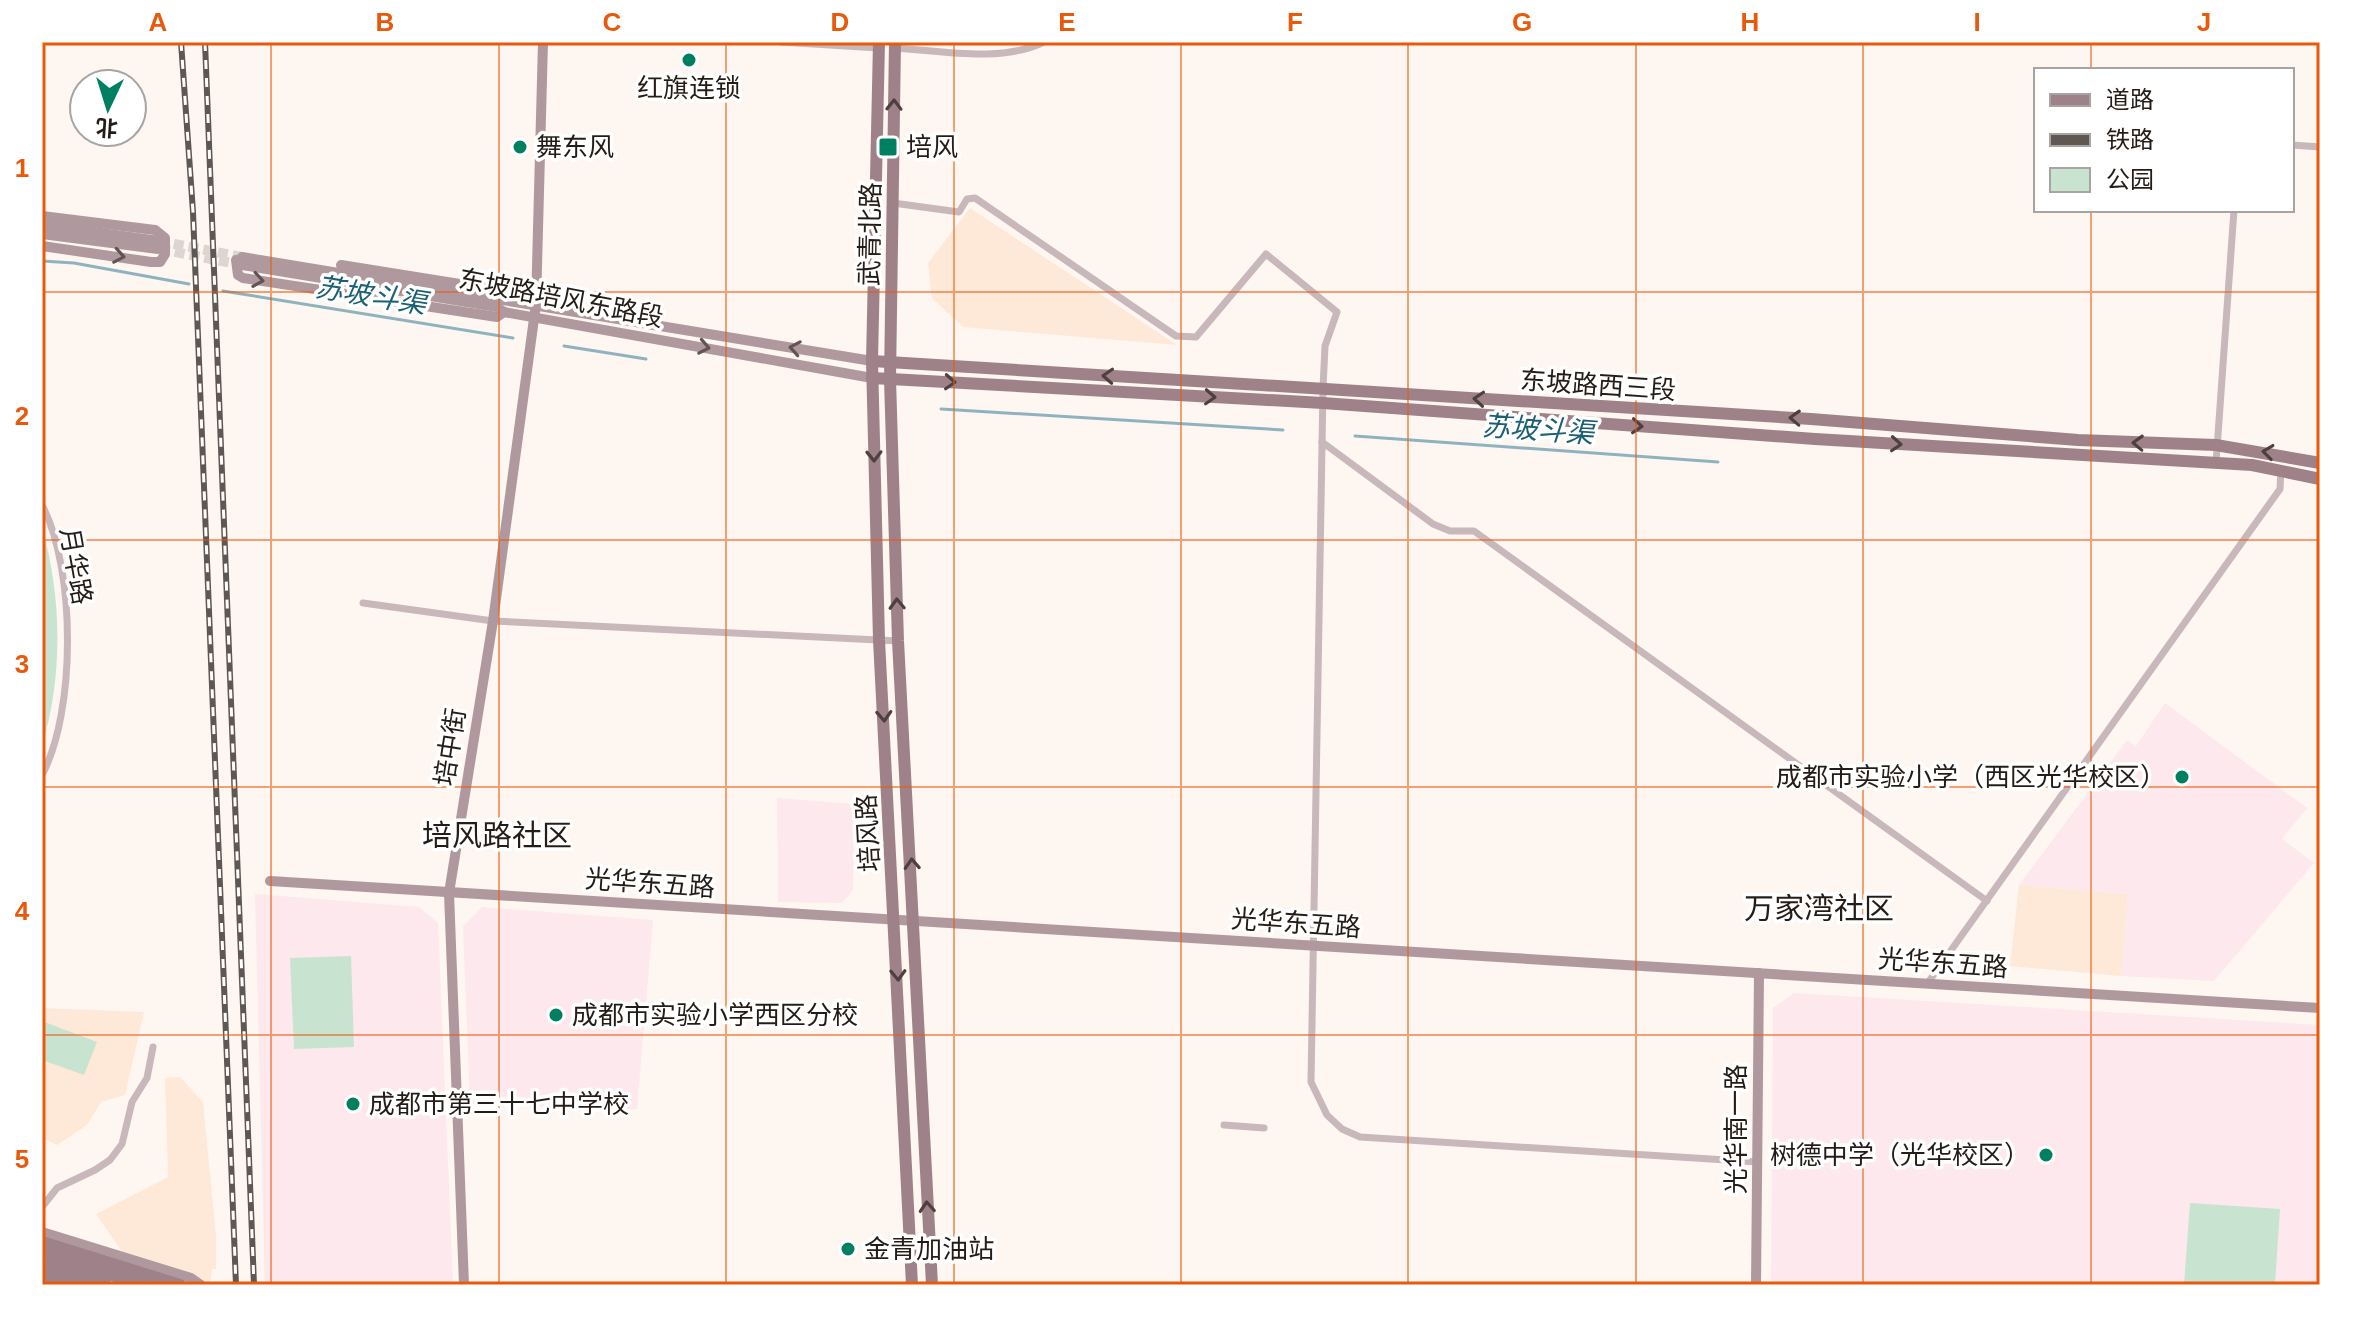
<svg xmlns="http://www.w3.org/2000/svg" width="2362" height="1327" font-family="Helvetica,'Noto Sans SC',sans-serif">
	<style>
		.built { fill: #fee9d8 }
		.education { fill: #fde8ed }
		.green { fill: #c9e3d1 }
		.lines { fill: none; stroke-linecap: round; stroke-linejoin: round }
		.stream { stroke: #8fb3be; stroke-width: 3 }
		.secondary-tunnel { stroke: #ddd5cf; stroke-width: 10; stroke-dasharray: 10 5; stroke-linecap: butt }
		.street { stroke: #c8b8bc; stroke-width: 7 }
		.secondary { stroke: #b0999e; stroke-width: 10 }
		.primary { stroke: #9f8289; stroke-width: 12 }
		.rail-casing { stroke: #5e5752; stroke-width: 6 }
		.rail { stroke: #fff; stroke-width: 3; stroke-dasharray: 9; stroke-linecap: butt }
		.oneway { stroke: #4e403f }
		.oneway2 { stroke: #625454 }
		.grid { fill: none; stroke: #e8590c; stroke-width: 2; stroke-opacity: 0.55 }
		.poi-dot { fill: #008060; stroke: #fff; stroke-width: 3 }
		.labels { text-anchor: middle; stroke-width: 7; stroke-linejoin: round; paint-order: stroke }
		.poi-label { font-size: 26px; fill: #231c17; stroke: #fff; text-anchor: start }
		.street-label { font-size: 26px; fill: #231c17; stroke: #fff }
		.water-label { font-size: 28px; font-style: italic; fill: #1c6073; stroke: #fff }
		.quarter-label { font-size: 30px; fill: #231c17; stroke: #fff }
		.neatline { fill: none; stroke: #e8590c; stroke-width: 3 }
		.grid-label { font-size: 26px; text-anchor: middle; font-weight: bold; fill: #e8590c }
	</style>
	<rect width="100%" height="100%" fill="#fef6f0"/>
	<g class="built">
		<polygon points="970,208 1177,345 963,327 932,298 928,263"/>
		<polygon points="2019,885 2128,894 2121,976 2010,966"/>
		<polygon points="42,1008 144,1012 125,1095 101,1102 87,1125 57,1145 42,1138"/>
		<polygon points="180,1077 203,1102 216,1236 216,1269 212,1269 210,1283 125,1256 96,1214 168,1177 165,1078"/>
	</g>
	<g class="education">
		<polygon points="2165,703 2307,808 2282,839 2314,863 2214,981 2121,976 2128,894 2019,885 2127,740 2136,746"/>
		<polygon points="777,798 854,804 853,890 842,903 778,902"/>
		<polygon points="255,894 419,907 438,923 453,1285 265,1285"/>
		<polygon points="482,907 653,920 637,1109 470,1104 463,926"/>
		<polygon points="1794,993 2320,1025 2320,1285 1771,1285 1773,1008"/>
	</g>
	<g class="green">
		<path d="M 42,528 C 62,596 63,678 42,745 Z"/>
		<polygon points="351,956 354,1047 294,1049 290,958"/>
		<polygon points="42,1021 97,1042 84,1075 42,1060"/>
		<polygon points="2190,1203 2280,1209 2275,1285 2184,1285"/>
	</g>
	<g class="lines">
		<g class="stream">
			<polyline points="42,261 74,263 189,284"/>
			<polyline points="223,291 513,338"/>
			<polyline points="564,346 646,359"/>
			<polyline points="941,409 1283,430"/>
			<polyline points="1355,436 1718,462"/>
		</g>
		<g class="secondary-tunnel">
			<polyline points="159,241 242,257"/>
			<polyline points="160,249 242,265"/>
		</g>
		<g class="street">
			<polyline points="781,42 878,48"/>
			<path d="M 895,48 C 943,51 1001,63 1044,42"/>
			<polyline points="2292,145 2320,147"/>
			<polyline points="893,203 959,212 967,199 975,198 1176,336 1196,337 1266,254 1337,312 1325,346 1323,388 1311,1082 1327,1115 1342,1129 1360,1137 1758,1162"/>
			<polyline points="1322,442 1433,524 1450,531 1474,531 1987,901"/>
			<polyline points="2216,463 2234,210"/>
			<path d="M 42,505 C 76,569 76,712 42,775"/>
			<polyline points="363,603 493,621 898,641"/>
			<polyline points="1927,984 2280,489 2281,469"/>
			<polyline points="1224,1125 1264,1128"/>
			<polyline points="42,1207 57,1188 95,1170 110,1160 122,1144 132,1102 147,1078 153,1047"/>
		</g>
		<g class="secondary">
			<polyline points="42,216 155,230 165,238 165,254 160,262 151,262 42,246"/>
			<polyline points="42,225 159,241"/>
			<polyline points="42,234 158,249"/>
			<polyline points="242,257 872,361"/>
			<polyline points="236,260 238,275 243,278 497,317 504,312"/>
			<polyline points="242,265 497,307 504,312 872,378"/>
			<polyline points="341,265 497,290 509,296"/>
			<polyline points="270,881 2320,1008"/>
			<polyline points="42,1232 191,1278 201,1285"/>
			<polyline points="42,1284 46,1285"/>
			<polyline points="464,1285 449,893 493,621 536,304 543,42"/>
			<polyline points="1756,1285 1759,973"/>
		</g>
		<g class="primary">
			<polyline points="879,42 872,361 879,640 912,1285"/>
			<polyline points="895,42 890,379 898,641 932,1285"/>
			<polyline points="872,361 1811,419 2078,440 2216,445 2320,463"/>
			<polyline points="872,378 1323,403 1815,439 2252,465 2320,479"/>
			<polyline points="42,1242 180,1285"/>
			<polyline points="42,1254 144,1285"/>
			<polyline points="42,1265 106,1285"/>
			<polyline points="42,1274 76,1285"/>
		</g>
		<defs>
			<g id="rail">
				<polyline points="181,42 193,212 236,1285"/>
				<polyline points="205,42 254,1285"/>
			</g>
		</defs>
		<use href="#rail" class="rail-casing"/>
		<use href="#rail" class="rail"/>
	</g>
	<defs><path id="oneway-chevron" d="M-2-3.5L2.5 0L-2 3.5" fill="none" stroke-width="1.6" stroke-linecap="round" stroke-linejoin="round" transform="scale(2)"/></defs>
	<g class="oneway">
		<use href="#oneway-chevron" transform="translate(894 105) rotate(-89)"/>
		<use href="#oneway-chevron" transform="translate(1108 376) rotate(-177)"/>
		<use href="#oneway-chevron" transform="translate(950 382) rotate(3)"/>
		<use href="#oneway-chevron" transform="translate(1210 397) rotate(3)"/>
		<use href="#oneway-chevron" transform="translate(1479 399) rotate(-176)"/>
		<use href="#oneway-chevron" transform="translate(1795 418) rotate(-178)"/>
		<use href="#oneway-chevron" transform="translate(1637 426) rotate(4)"/>
		<use href="#oneway-chevron" transform="translate(2138 443) rotate(-178)"/>
		<use href="#oneway-chevron" transform="translate(1896 444) rotate(4)"/>
		<use href="#oneway-chevron" transform="translate(2268 452) rotate(-173)"/>
		<use href="#oneway-chevron" transform="translate(874 456) rotate(89)"/>
		<use href="#oneway-chevron" transform="translate(897 604) rotate(-92)"/>
		<use href="#oneway-chevron" transform="translate(884 716) rotate(87)"/>
		<use href="#oneway-chevron" transform="translate(912 864) rotate(-93)"/>
		<use href="#oneway-chevron" transform="translate(898 975) rotate(88)"/>
		<use href="#oneway-chevron" transform="translate(927 1207) rotate(-94)"/>
	</g>
	<g class="oneway2">
		<use href="#oneway-chevron" transform="translate(119 256) rotate(10)"/>
		<use href="#oneway-chevron" transform="translate(258 280) rotate(9)"/>
		<use href="#oneway-chevron" transform="translate(704 347) rotate(11)"/>
		<use href="#oneway-chevron" transform="translate(795 348) rotate(-170)"/>
	</g>
	<path class="grid" d="M 271,42 L 271,1285M 499,42 L 499,1285M 726,42 L 726,1285M 954,42 L 954,1285M 1181,42 L 1181,1285M 1408,42 L 1408,1285M 1636,42 L 1636,1285M 1863,42 L 1863,1285M 2091,42 L 2091,70M 2091,210 L 2091,1285M 42,292 L 2320,292M 42,540 L 2320,540M 42,787 L 2320,787M 42,1035 L 2320,1035"/>
	<g class="poi-dot">
		<circle cx="689" cy="60" r="8"/>
		<circle cx="520" cy="147" r="8"/>
		<rect x="878" y="137" width="20" height="20" rx="4"/>
		<circle cx="2182" cy="777" r="8"/>
		<circle cx="556" cy="1015" r="8"/>
		<circle cx="353" cy="1104" r="8"/>
		<circle cx="2046" cy="1155" r="8"/>
		<circle cx="848" cy="1249" r="8"/>
	</g>
	<g class="labels">
		<g class="poi-label">
			<text x="689" y="97" text-anchor="middle">红旗连锁</text>
			<text x="536" y="156">舞东风</text>
			<text x="906" y="156">培风</text>
			<text x="2166" y="786" text-anchor="end">成都市实验小学（西区光华校区）</text>
			<text x="572" y="1024">成都市实验小学西区分校</text>
			<text x="369" y="1113">成都市第三十七中学校</text>
			<text x="2030" y="1164" text-anchor="end">树德中学（光华校区）</text>
			<text x="864" y="1258">金青加油站</text>
		</g>
		<g class="street-label">
			<text transform="translate(870 234) rotate(-89)" y="9">武青北路</text>
			<text transform="translate(561 298) rotate(11)" y="9">东坡路培风东路段</text>
			<text transform="translate(1598 385) rotate(4)" y="9">东坡路西三段</text>
			<text transform="translate(76 566) rotate(80)" y="9">月华路</text>
			<text transform="translate(450 747) rotate(-81)" y="9">培中街</text>
			<text transform="translate(868 833) rotate(-93)" y="9">培风路</text>
			<text transform="translate(650 883) rotate(4)" y="9">光华东五路</text>
			<text transform="translate(1296 923) rotate(4)" y="9">光华东五路</text>
			<text transform="translate(1943 963) rotate(4)" y="9">光华东五路</text>
			<text transform="translate(1736 1129) rotate(-90)" y="9">光华南一路</text>
		</g>
		<g class="water-label">
			<text transform="translate(371 295) rotate(9)" y="10">苏坡斗渠</text>
			<text transform="translate(1538 429) rotate(4)" y="10">苏坡斗渠</text>
		</g>
		<g class="quarter-label">
			<text x="497" y="846">培风路社区</text>
			<text x="1819" y="919">万家湾社区</text>
		</g>
	</g>
	<rect width="2362" height="1327" fill="none" stroke="#ffffff" stroke-width="88"/>
	<rect x="2034" y="68" width="260" height="144" fill="#ffffff" stroke="#a7a4a2" stroke-width="2"/>
	<rect x="2050" y="94" width="40" height="12" fill="#9f8289" stroke="#a7a4a2" stroke-width="2"/>
	<text x="2106" y="108" font-size="24" fill="#231c17">道路</text>
	<rect x="2050" y="134" width="40" height="12" fill="#5e5752" stroke="#a7a4a2" stroke-width="2"/>
	<text x="2106" y="148" font-size="24" fill="#231c17">铁路</text>
	<rect x="2050" y="168" width="40" height="24" fill="#c9e3d1" stroke="#a7a4a2" stroke-width="2"/>
	<text x="2106" y="188" font-size="24" fill="#231c17">公园</text>
	<g transform="translate(108 108) rotate(184)"><circle r="38" fill="#ffffff" stroke="#a7a4a2" stroke-width="2"/>
	<path d="M0-6L14 30L0 20L-14 30Z" fill="#008060"/>
	<text y="-12" font-size="22" font-weight="bold" text-anchor="middle" fill="#231c17">北</text>
	</g>
	<rect x="44" y="44" width="2274" height="1239" class="neatline"/>
	<g class="grid-label">
		<text x="158" y="31">A</text>
		<text x="385" y="31">B</text>
		<text x="612" y="31">C</text>
		<text x="840" y="31">D</text>
		<text x="1067" y="31">E</text>
		<text x="1295" y="31">F</text>
		<text x="1522" y="31">G</text>
		<text x="1750" y="31">H</text>
		<text x="1977" y="31">I</text>
		<text x="2204" y="31">J</text>
		<text x="22" y="177">1</text>
		<text x="22" y="425">2</text>
		<text x="22" y="673">3</text>
		<text x="22" y="920">4</text>
		<text x="22" y="1168">5</text>
	</g>
</svg>
